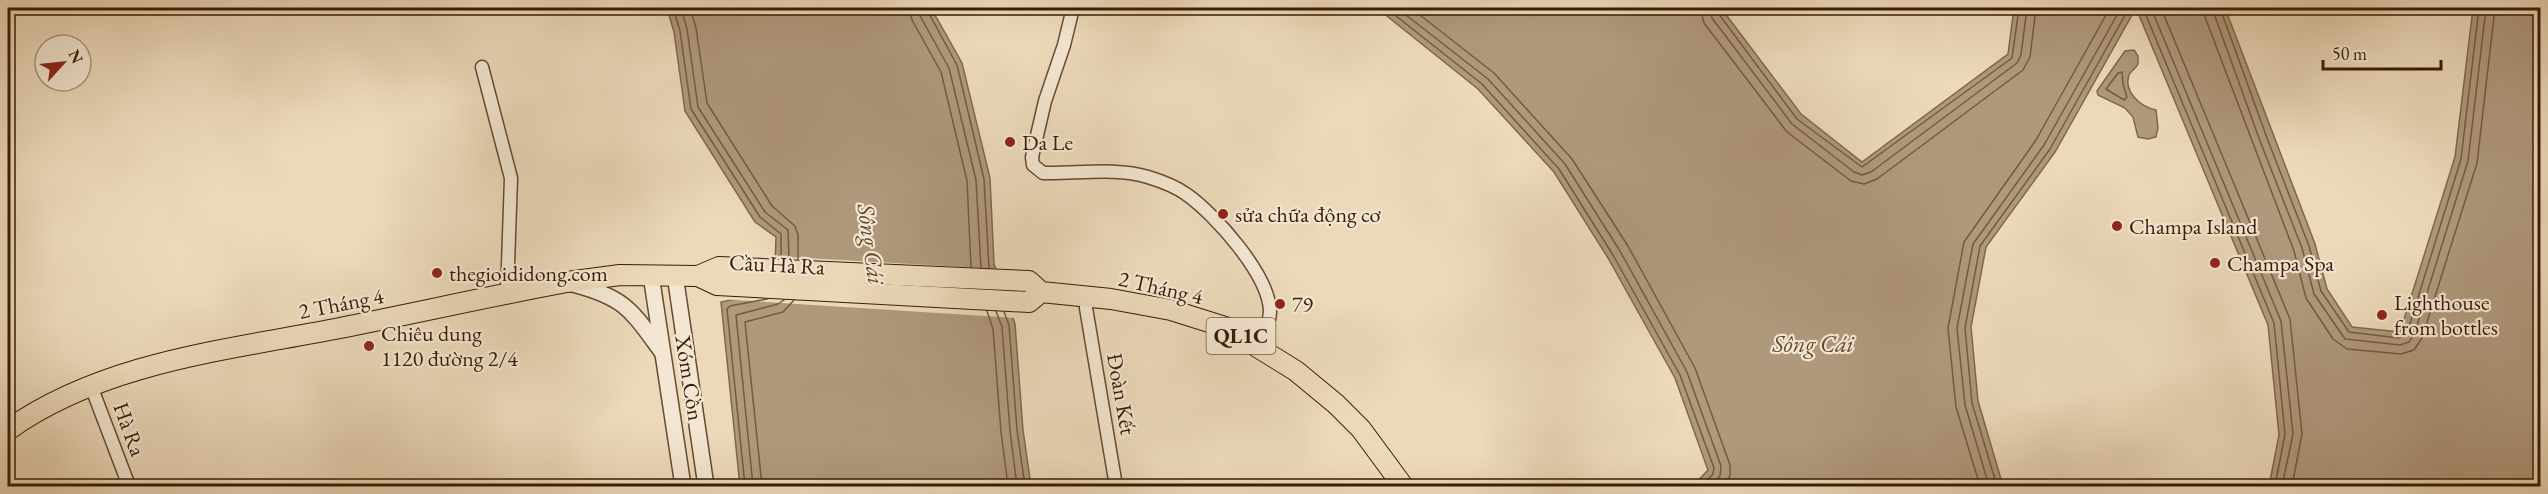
<svg xmlns="http://www.w3.org/2000/svg" width="2548" height="494" font-family="'EB Garamond',serif">
	<style>
		.water { fill: #af987c; stroke: #80664c; stroke-width: 1.5 }
		.pier { fill: #ecd9ba }
		.lines { fill: none; stroke-linecap: round; stroke-linejoin: round }
		.shore { stroke: #745a40; stroke-width: 1.5 }
		.minor-casing { stroke: #664a32; stroke-width: 15 }
		.tertiary-casing { stroke: #664a32; stroke-width: 18 }
		.primary-casing { stroke: #391b05; stroke-width: 22 }
		.minor { stroke: #f3e6d2; stroke-width: 12 }
		.tertiary { stroke: #f3e6d2; stroke-width: 15 }
		.primary { stroke: #ecd9ba; stroke-width: 20 }
		.poi-dot { fill: #8f2418; stroke: #f3e6d2; stroke-width: 2 }
		.labels { text-anchor: middle; stroke-width: 4.5; stroke-linejoin: round; paint-order: stroke }
		.shield { fill: #f3e6d2; stroke: #715842; stroke-width: 1.5 }
		.shield-label { font-size: 21px; font-weight: bold; fill: #391b05 }
		.poi-label { font-size: 22px; fill: #391b05; stroke: #f3e6d2; text-anchor: start }
		.street-label { font-size: 22px; fill: #391b05; stroke: #f3e6d2 }
		.water-label { font-size: 24px; font-style: italic; fill: #62472f; stroke: #f3e6d2 }
	</style>
	<rect width="100%" height="100%" fill="#ecd9ba"/>
	<filter id="stains"><feTurbulence type="fractalNoise" baseFrequency=".00333" numOctaves="4"/><feColorMatrix values="0 0 0 0 .2 0 0 0 0 .09 0 0 0 0 .02 0 0 0 .5 -.17"/></filter>
	<radialGradient id="worn" r=".72"><stop offset=".6" stop-color="#630" stop-opacity="0"/><stop offset="1" stop-color="#630" stop-opacity=".3"/></radialGradient>
	<g class="water">
		<polygon points="667,8 931,8 962,63 990,178 994,264 1015,324 1023,430 1031,486 740,486 721,302 774,291 776,237 755,222 685,111 674,32"/>
		<polygon points="1377,8 1721,8 1801,114 1862,162 2008,54 2014,8 2225,8 2315,244 2327,289 2352,327 2400,332 2455,157 2473,8 2540,8 2540,486 2269,486 2279,435 2268,325 2136,8 2055,152 1986,247 1971,327 1978,401 2003,486 1693,486 1708,470 1675,378 1608,258 1554,172 1478,89"/>
		<path d="M 2134,50 L 2138,56 L 2138,64 C 2136,69 2131,70 2129,75 C 2123,92 2141,107 2156,110 L 2158,128 L 2156,137 L 2148,139 L 2138,137 L 2133,117 L 2125,108 L 2098,95 L 2097,91 L 2125,51 Z"/>
	</g>
	<polygon class="pier" points="772,256 998,269 1016,318 720,299 771,289"/>
	<g class="lines">
		<g class="shore">
			<polyline points="673,8 680,31 691,109 760,217 781,234 781,259"/>
			<polyline points="681,8 687,29 698,107 765,212 788,230 789,259"/>
			<polyline points="690,8 696,28 707,103 772,206 795,226 798,235 798,259"/>
			<polyline points="909,8 912,20 941,72 967,181 971,267"/>
			<polyline points="918,8 920,16 949,68 976,180 981,268"/>
			<polyline points="926,8 957,65 984,179 989,268"/>
			<polyline points="1386,8 1482,84 1559,169 1613,255 1680,375 1714,468 1713,474 1701,486"/>
			<polyline points="1397,8 1488,79 1565,164 1620,251 1687,372 1721,466 1720,476 1711,486"/>
			<polyline points="1411,8 1494,73 1572,159 1628,246 1695,368 1730,465 1730,476 1724,486"/>
			<polyline points="1700,8 1704,23 1787,132 1851,181 1864,184 1877,179 2023,70 2030,57 2036,8"/>
			<polyline points="1709,8 1712,18 1792,124 1854,172 1862,175 1871,172 2017,63 2021,55 2027,8"/>
			<polyline points="1717,8 1718,13 1797,119 1862,167 2012,58 2019,8"/>
			<polyline points="2143,8 2274,323 2285,434 2275,486"/>
			<polyline points="2151,8 2281,321 2293,434 2282,486"/>
			<polyline points="2161,8 2290,319 2302,434 2292,486"/>
			<polyline points="2203,8 2205,17 2294,251 2306,298 2333,339 2347,349 2401,354 2414,350 2422,338 2477,163 2495,8"/>
			<polyline points="2212,8 2260,141 2302,248 2314,294 2345,339 2400,345 2409,342 2414,335 2468,161 2486,8"/>
			<polyline points="2220,8 2267,138 2309,246 2321,291 2349,332 2399,338 2407,333 2461,159 2479,8"/>
			<polygon points="2122,72 2123,84 2127,97 2124,100 2106,89 2118,73"/>
			<polyline points="987,311 993,329 1001,432 1008,486"/>
			<polyline points="996,311 1002,327 1010,431 1017,486"/>
			<polyline points="1004,312 1009,325 1017,430 1025,486"/>
			<polyline points="745,486 727,309 730,306 767,299"/>
			<polyline points="753,486 736,315 778,304 784,300"/>
			<polyline points="762,486 745,322 783,312 794,300"/>
			<polyline points="1980,486 1956,407 1948,328 1964,242 2036,140 2110,8"/>
			<polyline points="1989,486 1965,405 1957,328 1973,244 2044,145 2121,8"/>
			<polyline points="1997,486 1972,403 1965,328 1980,246 2050,149 2129,8"/>
		</g>
		<defs>
			<g id="minor">
				<path d="M 1073,8 L 1064,45 L 1045,101 L 1032,157 L 1033,165 L 1043,173 C 1077,174 1115,167 1148,177 C 1161,181 1175,186 1186,194 C 1215,214 1269,275 1270,311 C 1270,325 1262,333 1254,343"/>
				<polyline points="482,67 511,178 507,293"/>
				<polyline points="1086,308 1116,486"/>
				<polyline points="91,386 129,486"/>
			</g>
			<g id="tertiary">
				<polyline points="651,275 683,486"/>
				<polyline points="675,275 706,486"/>
				<path d="M 573,284 C 626,298 631,310 662,352"/>
			</g>
			<g id="primary">
				<polyline points="698,276 717,285 1029,302 1041,292"/>
				<path d="M 8,430 C 103,362 228,350 340,328 C 416,313 491,296 567,282 L 620,275 L 698,276 L 719,267 L 1029,281 L 1041,292 L 1111,299 L 1171,310 L 1225,327 L 1296,371 L 1336,404 L 1361,429 L 1403,486"/>
			</g>
		</defs>
		<use href="#minor" class="minor-casing"/>
		<use href="#tertiary" class="tertiary-casing"/>
		<use href="#primary" class="primary-casing"/>
		<use href="#minor" class="minor"/>
		<use href="#tertiary" class="tertiary"/>
		<use href="#primary" class="primary"/>
	</g>
	<g class="poi-dot">
		<circle cx="1010" cy="142" r="6"/>
		<circle cx="1223" cy="214" r="6"/>
		<circle cx="2117" cy="226" r="6"/>
		<circle cx="2215" cy="263" r="6"/>
		<circle cx="437" cy="273" r="6"/>
		<circle cx="1280" cy="304" r="6"/>
		<circle cx="2382" cy="315" r="6"/>
		<circle cx="369" cy="346" r="6"/>
	</g>
	<g class="labels">
		<rect class="shield" x="1206.5" y="318" width="69" height="36" rx="4.5"/>
		<g class="shield-label">
			<text x="1241" y="343">QL1C</text>
		</g>
		<g class="poi-label">
			<text x="1022" y="150">Da Le</text>
			<text x="1235" y="222">sửa chữa động cơ</text>
			<text x="2129" y="234">Champa Island</text>
			<text x="2227" y="271">Champa Spa</text>
			<text x="449" y="281">thegioididong.com</text>
			<text x="2394" y="310">Lighthouse<tspan x="2394" dy="25">from bottles</tspan></text>
			<text x="1292" y="312">79</text>
			<text x="381" y="341">Chiêu dung<tspan x="381" dy="25">1120 đường 2/4</tspan></text>
		</g>
		<g class="street-label">
			<text transform="translate(777 264) rotate(3)" y="8">Cầu Hà Ra</text>
			<text transform="translate(1161 287) rotate(13)" y="8">2 Tháng 4</text>
			<text transform="translate(341 303) rotate(-11)" y="8">2 Tháng 4</text>
			<text transform="translate(690 378) rotate(81)" y="8">Xóm Cồn</text>
			<text transform="translate(1122 394) rotate(80)" y="8">Đoàn Kết</text>
			<text transform="translate(130 429) rotate(70)" y="8">Hà Ra</text>
		</g>
		<g class="water-label">
			<text transform="translate(871 244) rotate(82)" y="8">Sông Cái</text>
			<text x="1813" y="352">Sông Cái</text>
		</g>
	</g>
	<rect width="2548" height="494" fill="none" stroke="#ecd9ba" stroke-width="30"/>
	<rect x="9" y="9" width="2530" height="476" fill="none" stroke="#391b05" stroke-width="3"/>
	<rect x="15" y="15" width="2518" height="464" fill="none" stroke="#391b05" stroke-width="1.5"/>
	<g transform="translate(63 63) rotate(63)"><circle r="28" fill="#f3e6d2" stroke="#a99580" stroke-width="1.5"/>
	<path d="M0-4.5L10 22L0 15L-10 22Z" fill="#8f2418"/>
	<text y="-9" font-size="16" font-weight="bold" text-anchor="middle" fill="#391b05">N</text>
	</g>
	<path d="M2323 60v9h118v-9" fill="none" stroke="#391b05" stroke-width="3"/>
	<text x="2332" y="60" font-size="18" fill="#391b05" stroke="#f3e6d2" stroke-width="4.5" paint-order="stroke">50 m</text>
	<rect width="100%" height="100%" filter="url(#stains)"/>
	<rect width="100%" height="100%" fill="url(#worn)"/>
</svg>
